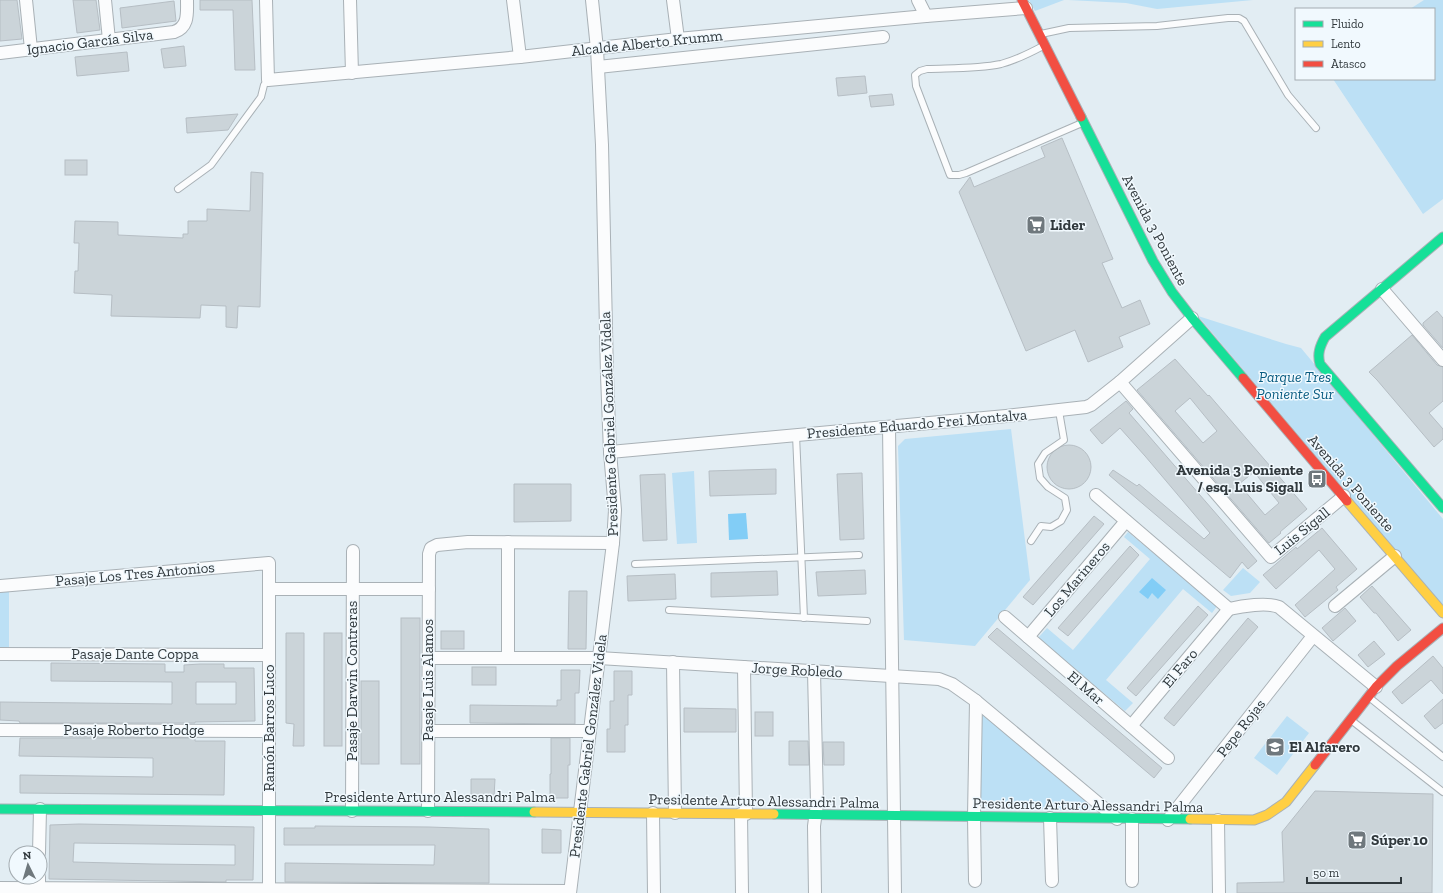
<svg xmlns="http://www.w3.org/2000/svg" width="1443" height="893" font-family="'Zilla Slab',serif">
	<style>
		.green { fill: #bce0f5 }
		.water { fill: #82cdf6 }
		.building { fill: #cbd4d9; stroke: #b6bec4; fill-rule: evenodd }
		.lines { fill: none; stroke-linecap: round; stroke-linejoin: round }
		.lane-casing { stroke: #a9b1b6; stroke-width: 8 }
		.street-casing { stroke: #a9b1b6; stroke-width: 14 }
		.fast-casing { stroke: #a9b1b6; stroke-width: 11 }
		.slow-casing { stroke: #a9b1b6; stroke-width: 11 }
		.jam-casing { stroke: #a9b1b6; stroke-width: 11 }
		.lane { stroke: #fbfcfd; stroke-width: 6 }
		.street { stroke: #fbfcfd; stroke-width: 12 }
		.fast { stroke: #16e098; stroke-width: 9 }
		.slow { stroke: #ffcf43; stroke-width: 9 }
		.jam { stroke: #f24e42; stroke-width: 9 }
		.labels { text-anchor: middle; stroke-width: 3; stroke-linejoin: round; paint-order: stroke }
		.street-label { font-size: 15px; fill: #31393d; stroke: #f1f9fe }
		.poi-label { font-size: 15px; font-weight: bold; fill: #31393d; stroke: #f1f9fe; text-anchor: start }
		.park-label { font-size: 15px; font-style: italic; fill: #095c81; stroke: #f1f9fe }
	</style>
	<rect width="100%" height="100%" fill="#e2edf3"/>
	<g class="green">
		<polygon points="1029,0 1064,0 1035,11"/>
		<polygon points="1068,0 1253,0 1157,9 1126,3"/>
		<polygon points="1424,0 1443,0 1443,199 1423,214 1333,79 1434,79 1434,9 1410,9"/>
		<polygon points="1198,316 1286,344 1301,348 1443,519 1443,606"/>
		<polygon points="1011,429 1030,580 975,646 904,640 898,446 905,439"/>
		<polygon points="694,471 697,543 677,544 672,473"/>
		<polygon points="1128,532 1217,606 1212,613 1183,589 1106,680 1133,703 1125,711 1038,638 1047,628 1073,650 1150,559 1124,537"/>
		<polygon points="1243,568 1260,582 1250,593 1231,596 1223,590"/>
		<polygon points="9,589 9,647 0,647 0,590"/>
		<polygon points="979,714 983,714 1089,803 1087,807 1083,810 979,807"/>
		<polygon points="1287,716 1309,733 1277,775 1254,758"/>
	</g>
	<g class="water">
		<polygon points="746,513 748,539 729,540 728,514"/>
		<polygon points="1152,578 1166,590 1158,599 1152,593 1148,599 1139,592"/>
	</g>
	<g class="building">
		<polygon points="0,0 17,0 22,39 0,41"/>
		<polygon points="73,0 96,0 100,30 77,33"/>
		<polygon points="200,0 252,0 255,70 235,70 233,10 200,10"/>
		<polygon points="174,1 176,21 122,28 120,8"/>
		<polygon points="184,46 186,66 164,68 161,49"/>
		<polygon points="127,52 129,71 77,76 75,57"/>
		<polygon points="865,76 867,93 838,96 836,78"/>
		<polygon points="892,94 894,105 871,107 869,96"/>
		<polygon points="238,114 228,130 187,133 186,118"/>
		<polygon points="1062,138 1113,259 1102,263 1122,308 1140,300 1150,324 1119,337 1123,347 1088,362 1075,330 1026,351 959,192 970,177 974,187 1045,157 1041,147"/>
		<rect x="65" y="160" width="22" height="15"/>
		<polygon points="251,172 263,173 260,307 238,306 237,328 226,327 226,306 201,305 200,318 111,316 112,295 74,293 75,271 78,271 79,243 74,243 75,221 118,222 118,235 183,238 183,234 188,234 188,221 207,221 207,209 250,211"/>
		<polygon points="1437,311 1443,318 1443,348 1423,325 1423,323"/>
		<polygon points="1412,335 1437,365 1443,367 1443,401 1429,413 1443,429 1443,439 1434,447 1377,380 1369,372"/>
		<path d="M 1175,359 L 1208,396 L 1209,395 L 1307,509 L 1280,532 L 1281,533 L 1269,543 L 1137,390 ZM 1190,398 L 1217,431 L 1203,443 L 1175,411 ZM 1254,472 L 1279,503 L 1265,515 L 1239,484 Z"/>
		<polygon points="1126,401 1133,409 1129,413 1257,561 1248,569 1242,562 1230,578 1109,475 1113,470 1137,486 1139,484 1204,539 1210,533 1145,456 1120,428 1102,444 1090,430"/>
		<circle cx="1069" cy="467" r="22"/>
		<polygon points="776,469 776,494 710,496 709,471"/>
		<polygon points="862,473 864,539 840,540 837,474"/>
		<polygon points="665,474 667,540 643,541 640,475"/>
		<polygon points="514,484 571,484 571,521 514,522"/>
		<polygon points="1094,516 1104,524 1033,605 1023,597"/>
		<polygon points="1322,528 1357,569 1336,587 1338,590 1305,617 1295,605 1335,569 1319,550 1276,589 1263,575 1296,547 1297,549"/>
		<polygon points="1130,546 1139,555 1068,636 1058,628"/>
		<polygon points="865,570 866,594 818,596 816,572"/>
		<polygon points="777,571 778,595 711,597 711,573"/>
		<polygon points="675,574 676,599 628,601 627,576"/>
		<polygon points="1372,586 1411,630 1398,641 1376,613 1374,613 1360,597"/>
		<polygon points="569,591 587,591 586,649 568,649"/>
		<polygon points="1198,606 1208,615 1136,696 1127,688"/>
		<polygon points="1345,608 1356,621 1333,641 1322,628"/>
		<rect x="401" y="618" width="19" height="146"/>
		<polygon points="1248,618 1258,627 1174,726 1164,718"/>
		<polygon points="997,628 1162,768 1154,778 988,637"/>
		<rect x="441" y="631" width="23" height="18"/>
		<polygon points="286,633 304,633 304,746 293,746 294,724 286,723"/>
		<rect x="324" y="633" width="18" height="113"/>
		<polygon points="1374,641 1385,654 1368,667 1358,655"/>
		<polygon points="1433,656 1443,668 1443,694 1431,680 1402,704 1392,692"/>
		<path d="M 51,663 L 165,664 L 165,672 L 184,672 L 184,665 L 200,664 L 224,664 L 224,668 L 254,668 L 255,721 L 195,722 L 195,723 L 20,723 L 19,721 L 0,720 L 0,702 L 172,704 L 172,682 L 51,681 ZM 196,682 L 236,682 L 236,704 L 196,704 Z"/>
		<rect x="472" y="667" width="24" height="18"/>
		<polygon points="561,670 580,670 579,693 575,693 575,724 470,723 470,705 557,706 557,700 561,700"/>
		<polygon points="614,671 632,671 632,695 628,695 628,725 625,725 625,752 607,752 607,729 610,729 610,701 614,701"/>
		<rect x="361" y="681" width="18" height="83"/>
		<polygon points="1443,699 1443,723 1435,729 1424,716"/>
		<polygon points="684,708 736,709 736,732 684,732"/>
		<rect x="755" y="712" width="18" height="24"/>
		<polygon points="20,738 195,738 195,741 225,741 224,795 20,793 20,775 153,777 153,758 19,756"/>
		<polygon points="551,738 570,738 570,765 568,765 568,798 550,798 550,774 551,774"/>
		<polygon points="789,741 808,741 809,765 789,765"/>
		<polygon points="823,742 844,742 844,765 824,765"/>
		<polygon points="471,779 495,779 494,797 471,797"/>
		<polygon points="1315,791 1433,794 1432,893 1237,893 1237,883 1284,882 1282,832"/>
		<path d="M 79,824 L 254,827 L 253,880 L 226,880 L 226,882 L 49,879 L 50,825 ZM 74,843 L 235,845 L 235,865 L 153,864 L 73,862 Z"/>
		<polygon points="315,826 429,827 489,829 489,883 285,882 285,863 434,865 435,845 284,845 284,828 315,828"/>
		<polygon points="542,829 561,830 561,853 542,853"/>
	</g>
	<g class="lines">
		<defs>
			<g id="lane">
				<polyline points="1041,34 1069,28 1157,26 1228,18 1239,18 1244,21 1288,95 1316,128"/>
				<path d="M 1043,46 C 1030,53 1016,60 1001,64 C 977,69 951,68 927,69 L 920,71 L 915,75 L 916,86 L 950,175 L 959,175 L 966,173 L 1082,123"/>
				<polyline points="178,189 211,165 261,97 264,85 268,80"/>
				<polyline points="796,435 804,618"/>
				<polyline points="1031,541 1041,526 1051,527 1061,521 1067,510 1065,498 1048,487 1040,478 1038,464 1045,453 1064,440 1059,411"/>
				<polyline points="635,564 859,555"/>
				<polyline points="669,610 867,621"/>
				<polyline points="1370,698 1443,757"/>
				<polyline points="1351,720 1443,792"/>
			</g>
			<g id="street">
				<polyline points="26,0 31,49"/>
				<polyline points="105,0 109,40"/>
				<polyline points="266,0 268,80 520,57 678,39 926,16 1026,8"/>
				<polyline points="350,0 352,73"/>
				<polyline points="513,0 520,57"/>
				<polyline points="673,0 678,39"/>
				<polyline points="918,0 926,16"/>
				<path d="M 0,53 L 174,32 C 189,27 187,13 187,0"/>
				<polyline points="598,67 883,37"/>
				<polyline points="1382,289 1443,360"/>
				<polyline points="1120,382 1271,557 1344,496"/>
				<polyline points="889,427 895,893"/>
				<polyline points="610,452 1006,416 1086,407 1091,405 1120,382 1192,318"/>
				<polyline points="1096,495 1229,609"/>
				<polyline points="0,586 269,563 269,893"/>
				<polyline points="269,589 429,589"/>
				<polyline points="1335,606 1395,556"/>
				<path d="M 1229,609 C 1242,606 1267,602 1279,607 L 1376,687"/>
				<polyline points="1005,617 1168,758"/>
				<polyline points="1028,637 1126,521"/>
				<polyline points="0,654 269,655"/>
				<polyline points="428,658 599,658 939,679 952,684 976,701 1117,819"/>
				<polyline points="508,658 508,542"/>
				<polyline points="673,662 675,813"/>
				<polyline points="744,667 746,814"/>
				<polyline points="814,671 817,804 814,826 815,893"/>
				<polyline points="1131,726 1229,609"/>
				<polyline points="0,730 269,731"/>
				<polyline points="428,731 590,731"/>
				<polyline points="352,811 353,551"/>
				<polyline points="428,811 429,554 431,548 437,545 468,542 613,543"/>
				<polyline points="653,813 654,893"/>
				<polyline points="741,814 742,893"/>
				<polyline points="1050,818 1052,881"/>
				<polyline points="1132,819 1132,881"/>
				<polyline points="1168,820 1313,636"/>
				<polyline points="1218,820 1219,893"/>
				<polyline points="39,853 40,809"/>
				<polyline points="975,881 974,817 976,701"/>
				<polyline points="0,888 570,891"/>
				<polyline points="39,893 39,877"/>
				<polyline points="570,893 613,543 615,510 610,452 607,375 602,145 597,49 592,0"/>
			</g>
			<g id="fast">
				<polyline points="1081,117 1153,261 1172,292 1192,318 1243,378"/>
				<path d="M 1443,237 L 1325,337 C 1320,346 1317,354 1320,364 L 1443,508"/>
				<polyline points="0,809 534,812"/>
				<polyline points="774,814 1190,819"/>
			</g>
			<g id="slow">
				<polyline points="1347,501 1443,613"/>
				<polyline points="534,812 774,814"/>
				<polyline points="1190,819 1254,820 1267,815 1286,802 1315,765"/>
			</g>
			<g id="jam">
				<polyline points="1022,0 1081,117"/>
				<polyline points="1243,378 1347,501"/>
				<polyline points="1315,765 1376,687 1397,666 1443,628"/>
			</g>
		</defs>
		<use href="#lane" class="lane-casing"/>
		<use href="#street" class="street-casing"/>
		<use href="#fast" class="fast-casing"/>
		<use href="#slow" class="slow-casing"/>
		<use href="#jam" class="jam-casing"/>
		<use href="#lane" class="lane"/>
		<use href="#street" class="street"/>
		<use href="#fast" class="fast"/>
		<use href="#slow" class="slow"/>
		<use href="#jam" class="jam"/>
	</g>
	<defs>
		<symbol id="supermarket-square" viewBox="-11 -11 22 22"><rect x="-9" y="-9" width="18" height="18" rx="4" fill="#6f787d" stroke="#f1f9fe"/><path d="M-6-5.5h2.5l.6 2H6L4.5 2H-2.5L-4.4-4H-6ZM-1.5 3.2a1.3 1.3 0 1 0 .1 0ZM3 3.2a1.3 1.3 0 1 0 .1 0Z" fill="#fff"/></symbol>
		<symbol id="bus-square" viewBox="-11 -11 22 22"><rect x="-9" y="-9" width="18" height="18" rx="4" fill="#6f787d" stroke="#f1f9fe"/><path d="M-5-6H5V4H4V6H2V4H-2V6H-4V4H-5ZM-3.5-4V0h7V-4ZM-3.5 1.2v1.5H-2V1.2ZM2 1.2v1.5H3.5V1.2Z" fill="#fff"/></symbol>
		<symbol id="school-square" viewBox="-11 -11 22 22"><rect x="-9" y="-9" width="18" height="18" rx="4" fill="#6f787d" stroke="#f1f9fe"/><path d="M0-5L7-2L0 1L-7-2ZM-4 1L0 2.5L4 1V4Q0 6-4 4Z" fill="#fff"/></symbol>
	</defs>
	<g fill-rule="evenodd">
		<use href="#supermarket-square" x="1025" y="214" width="22" height="22"/>
		<use href="#bus-square" x="1306" y="468" width="22" height="22"/>
		<use href="#school-square" x="1264" y="736" width="22" height="22"/>
		<use href="#supermarket-square" x="1346" y="829" width="22" height="22"/>
	</g>
	<g class="labels">
		<g class="street-label">
			<text transform="translate(90 42) rotate(-7)" y="5">Ignacio García Silva</text>
			<text transform="translate(647 43) rotate(-6)" y="5">Alcalde Alberto Krumm</text>
			<text transform="translate(1155 230) rotate(62)" y="5">Avenida 3 Poniente</text>
			<text transform="translate(609 424) rotate(-92)" y="5">Presidente Gabriel González Videla</text>
			<text transform="translate(917 424) rotate(-5)" y="5">Presidente Eduardo Frei Montalva</text>
			<text transform="translate(1351 483) rotate(49)" y="5">Avenida 3 Poniente</text>
			<text transform="translate(1302 531) rotate(-39)" y="5">Luis Sigall</text>
			<text transform="translate(135 574) rotate(-5)" y="5">Pasaje Los Tres Antonios</text>
			<text transform="translate(1077 579) rotate(-50)" y="5">Los Marineros</text>
			<text x="135" y="659">Pasaje Dante Coppa</text>
			<text transform="translate(1180 668) rotate(-50)" y="5">El Faro</text>
			<text transform="translate(797 670) rotate(3)" y="5">Jorge Robledo</text>
			<text transform="translate(428 680) rotate(-90)" y="5">Pasaje Luis Alamos</text>
			<text transform="translate(352 681) rotate(-90)" y="5">Pasaje Darwin Contreras</text>
			<text transform="translate(1086 688) rotate(41)" y="5">El Mar</text>
			<text transform="translate(269 728) rotate(-90)" y="5">Ramón Barros Luco</text>
			<text transform="translate(1241 728) rotate(-52)" y="5">Pepe Rojas</text>
			<text x="134" y="735">Pasaje Roberto Hodge</text>
			<text transform="translate(588 746) rotate(-83)" y="5">Presidente Gabriel González Videla</text>
			<text x="440" y="802">Presidente Arturo Alessandri Palma</text>
			<text transform="translate(764 801) rotate(1)" y="5">Presidente Arturo Alessandri Palma</text>
			<text transform="translate(1088 805) rotate(1)" y="5">Presidente Arturo Alessandri Palma</text>
		</g>
		<g class="poi-label">
			<text x="1050" y="230">Lider</text>
			<text x="1303" y="475" text-anchor="end">Avenida 3 Poniente<tspan x="1303" dy="17">/ esq. Luis Sigall</tspan></text>
			<text x="1289" y="752">El Alfarero</text>
			<text x="1371" y="845">Súper 10</text>
		</g>
		<g class="park-label">
			<text x="1295" y="382">Parque Tres<tspan x="1295" dy="17">Poniente Sur</tspan></text>
		</g>
	</g>
	<rect x="1295" y="8" width="140" height="72" fill="#f1f9fe" stroke="#a4acb1"/>
	<rect x="1303" y="21" width="20" height="6" fill="#16e098" stroke="#a4acb1"/>
	<text x="1331" y="28" font-size="12" fill="#31393d">Fluido</text>
	<rect x="1303" y="41" width="20" height="6" fill="#ffcf43" stroke="#a4acb1"/>
	<text x="1331" y="48" font-size="12" fill="#31393d">Lento</text>
	<rect x="1303" y="61" width="20" height="6" fill="#f24e42" stroke="#a4acb1"/>
	<text x="1331" y="68" font-size="12" fill="#31393d">Atasco</text>
	<g transform="translate(28 865) rotate(355)"><circle r="19" fill="#f1f9fe" stroke="#a4acb1"/>
	<path d="M0-3L7 15L0 10L-7 15Z" fill="#6f787d"/>
	<text y="-6" font-size="11" font-weight="bold" text-anchor="middle" fill="#31393d">N</text>
	</g>
	<path d="M1307 877v6h94v-6" fill="none" stroke="#31393d" stroke-width="2"/>
	<text x="1313" y="877" font-size="12" fill="#31393d" stroke="#f1f9fe" stroke-width="3" paint-order="stroke">50 m</text>
</svg>
